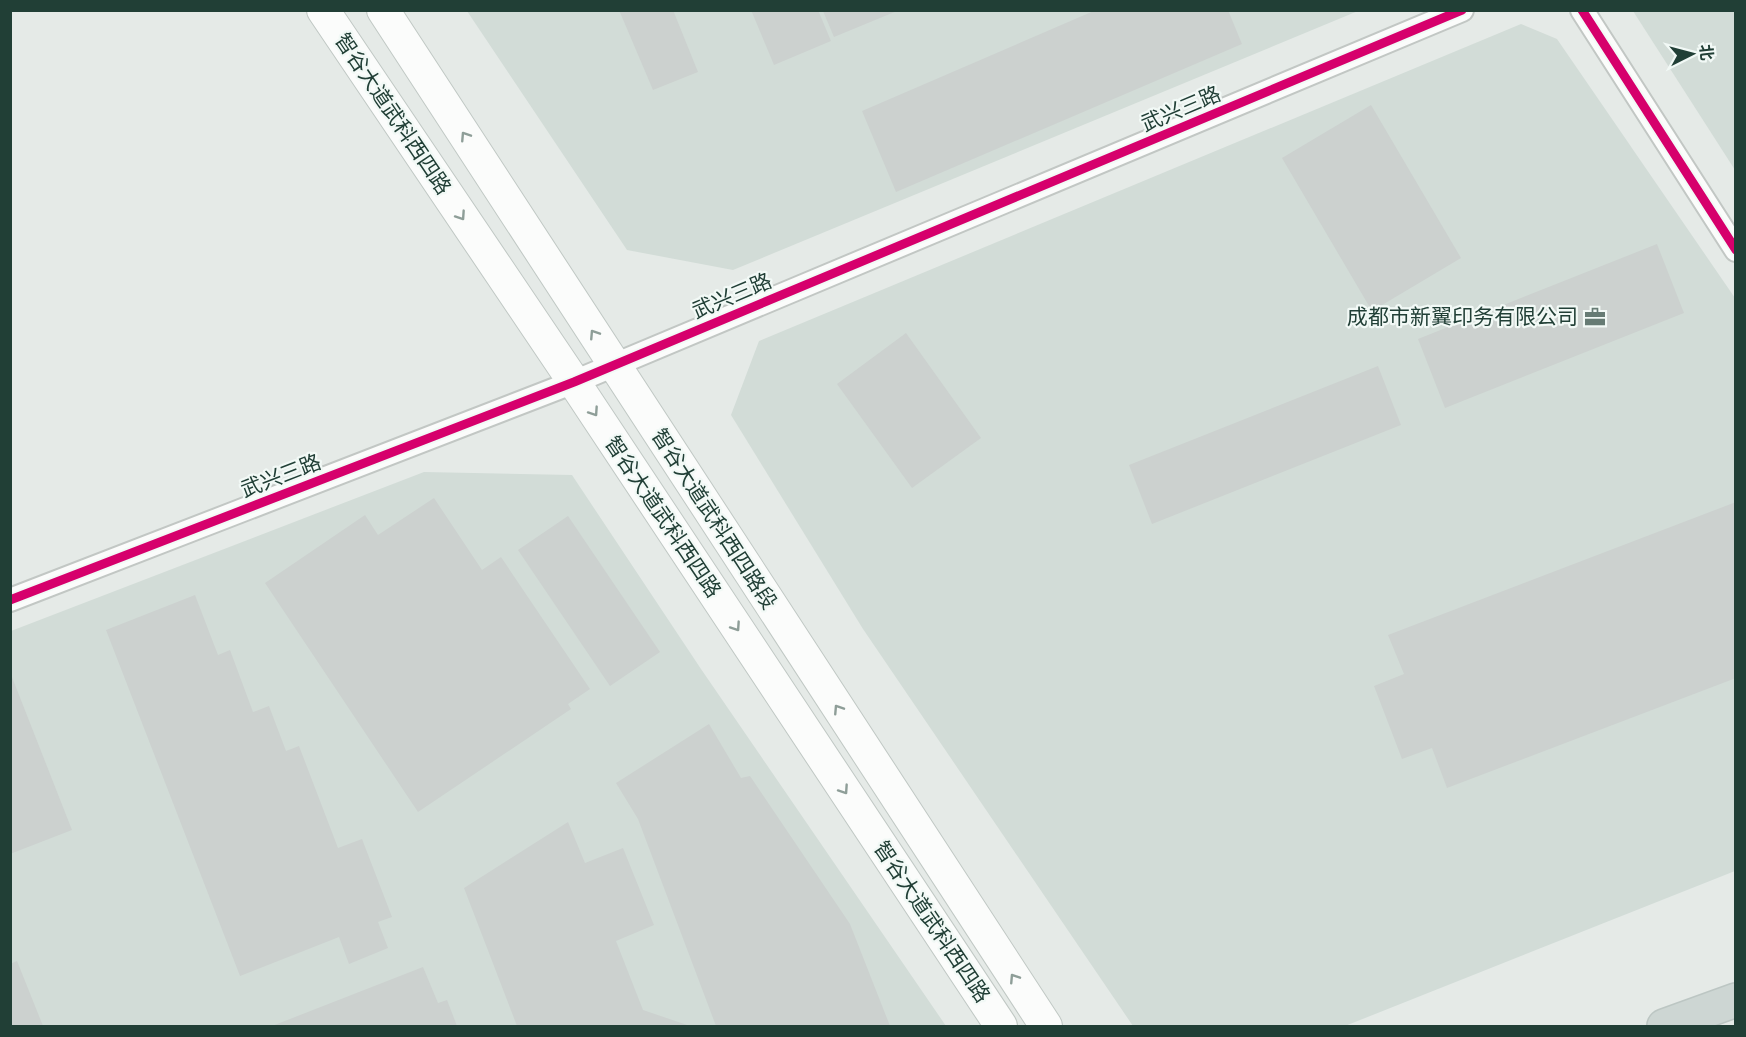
<svg xmlns="http://www.w3.org/2000/svg" width="1746" height="1037" font-family="Inter,'Noto Sans SC',sans-serif">
	<style>
		.built { fill: #d2dcd7 }
		.building { fill: #ccd1cf }
		.lines { fill: none; stroke-linecap: round; stroke-linejoin: round }
		.street-casing { stroke: #c2c7c4; stroke-width: 26 }
		.secondary-casing { stroke: #c0c8c4; stroke-width: 34 }
		.primary-casing { stroke: #bcc6c3; stroke-width: 36 }
		.street { stroke: #fbfcfb; stroke-width: 22 }
		.secondary { stroke: #fbfcfb; stroke-width: 32 }
		.primary { stroke: #cdd6d3; stroke-width: 33 }
		.cycleway-casing { stroke: #f2f9f6; stroke-width: 13 }
		.cycleway { stroke: #d6006c; stroke-width: 9 }
		.oneway { stroke: #8e9e98 }
		.labels { text-anchor: middle; stroke-width: 4.5; stroke-linejoin: round; paint-order: stroke }
		.street-label { font-size: 21px; fill: #213f36; stroke: #f2f9f6 }
		.poi-label { font-size: 21px; fill: #213f36; stroke: #f2f9f6; text-anchor: end }
	</style>
	<rect width="100%" height="100%" fill="#e5eae7"/>
	<g class="built">
		<polygon points="467,11 1358,11 733,270 627,250"/>
		<polygon points="1633,11 1735,11 1735,170"/>
		<polygon points="1521,24 1557,39 1735,298 1735,871 1345,1026 1133,1026 863,629 731,415 759,341"/>
		<polygon points="424,472 572,475 701,669 946,1026 11,1026 11,631"/>
	</g>
	<g class="building">
		<polygon points="619,10 673,10 698,72 653,90"/>
		<polygon points="751,10 818,10 831,41 774,65"/>
		<polygon points="1096,10 1228,10 1242,44 896,192 862,111"/>
		<polygon points="823,11 897,11 834,37"/>
		<polygon points="1371,105 1461,258 1372,311 1282,158"/>
		<polygon points="1657,244 1684,313 1445,408 1418,339"/>
		<polygon points="906,333 981,438 912,488 837,384"/>
		<polygon points="1378,366 1401,425 1152,524 1129,465"/>
		<polygon points="434,498 482,570 501,557 590,689 568,704 571,709 418,812 265,583 365,515 378,535"/>
		<polygon points="1736,502 1736,678 1447,788 1432,748 1402,759 1374,686 1404,674 1388,635"/>
		<polygon points="568,516 660,652 610,686 518,550"/>
		<polygon points="195,595 218,655 230,650 253,712 269,706 286,751 299,746 338,848 362,839 392,917 378,922 388,948 349,964 339,937 240,976 106,630"/>
		<polygon points="10,672 72,830 10,854"/>
		<polygon points="709,724 741,778 750,776 850,924 890,1026 716,1026 638,819 616,783"/>
		<polygon points="568,822 585,863 623,848 654,925 616,941 643,1010 690,1026 517,1026 464,888"/>
		<polygon points="17,961 43,1026 10,1026 10,964"/>
		<polygon points="423,967 438,1003 447,1000 457,1026 272,1026"/>
	</g>
	<g class="lines">
		<defs>
			<g id="street">
				<polyline points="1582,10 1736,250"/>
				<polyline points="10,600 574,382 1462,10"/>
			</g>
			<g id="secondary">
				<polyline points="323,10 574,382 1001,1026"/>
				<polyline points="383,10 1046,1026"/>
			</g>
			<polyline id="primary" points="1664,1026 1736,1000"/>
		</defs>
		<use href="#street" class="street-casing"/>
		<use href="#secondary" class="secondary-casing"/>
		<use href="#primary" class="primary-casing"/>
		<use href="#street" class="street"/>
		<use href="#secondary" class="secondary"/>
		<use href="#primary" class="primary"/>
		<defs>
			<g id="cycleway">
				<polyline points="1582,10 1736,250"/>
				<polyline points="10,600 574,382 1462,10"/>
			</g>
		</defs>
		<use href="#cycleway" class="cycleway-casing"/>
		<use href="#cycleway" class="cycleway"/>
	</g>
	<defs><path id="oneway-chevron" d="M-2-3.5L2.5 0L-2 3.5" fill="none" stroke-width="1.6" stroke-linecap="round" stroke-linejoin="round" transform="scale(1.5)"/></defs>
	<g class="oneway">
		<use href="#oneway-chevron" transform="translate(465 136) rotate(-123)"/>
		<use href="#oneway-chevron" transform="translate(461 216) rotate(56)"/>
		<use href="#oneway-chevron" transform="translate(594 334) rotate(-123)"/>
		<use href="#oneway-chevron" transform="translate(594 412) rotate(56)"/>
		<use href="#oneway-chevron" transform="translate(736 627) rotate(56)"/>
		<use href="#oneway-chevron" transform="translate(838 709) rotate(-123)"/>
		<use href="#oneway-chevron" transform="translate(844 790) rotate(56)"/>
		<use href="#oneway-chevron" transform="translate(1014 978) rotate(-123)"/>
	</g>
	<defs>
		<symbol id="office-bare" viewBox="-9 -9 18 18"><path d="M-6-3h4V-5.5h4V-3h4V5H-6ZM-1-4.5V-3h2v-1.5ZM-6 0V1H6V0Z" fill="#667b74" stroke="#f2f9f6" stroke-width="2.5" paint-order="stroke"/></symbol>
	</defs>
	<g fill-rule="evenodd">
		<use href="#office-bare" x="1580" y="302" width="30" height="30"/>
	</g>
	<g class="labels">
		<g class="street-label">
			<text transform="translate(1181 109) rotate(-23)" y="7">武兴三路</text>
			<text transform="translate(393 114) rotate(56)" y="7">智谷大道武科西四路</text>
			<text transform="translate(732 296) rotate(-23)" y="7">武兴三路</text>
			<text transform="translate(281 476) rotate(-21)" y="7">武兴三路</text>
			<text transform="translate(663 517) rotate(56)" y="7">智谷大道武科西四路</text>
			<text transform="translate(714 519) rotate(57)" y="7">智谷大道武科西四路段</text>
			<text transform="translate(932 922) rotate(56)" y="7">智谷大道武科西四路</text>
		</g>
		<g class="poi-label">
			<text x="1578" y="324">成都市新翼印务有限公司</text>
		</g>
	</g>
	<rect width="1746" height="1037" fill="none" stroke="#213f36" stroke-width="24"/>
	<g transform="translate(1692 54) rotate(84)" stroke="#f2f9f6" stroke-width="4.5" paint-order="stroke">
	<path d="M0-4.5L10 22L0 15L-10 22Z" fill="#213f36"/>
	<text y="-9" font-size="16" font-weight="bold" text-anchor="middle" fill="#213f36">北</text>
	</g>
</svg>
